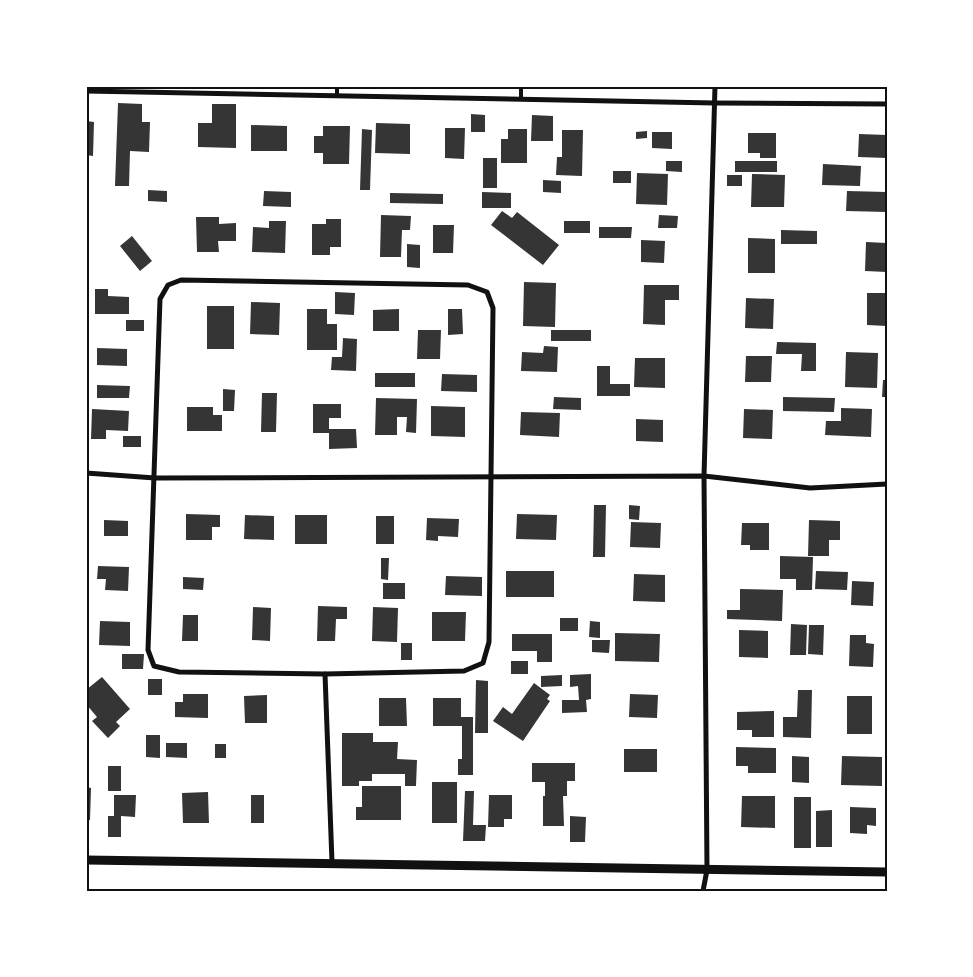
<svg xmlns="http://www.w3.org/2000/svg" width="973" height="977" font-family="Overpass,sans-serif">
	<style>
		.building { fill: #353535 }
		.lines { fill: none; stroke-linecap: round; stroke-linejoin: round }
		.service { stroke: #111; stroke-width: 4 }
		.minor { stroke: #111; stroke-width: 5 }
		.tertiary { stroke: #111; stroke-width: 9 }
		.neatline { fill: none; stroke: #111; stroke-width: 2 }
	</style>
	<rect width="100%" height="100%" fill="#fff"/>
	<g class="building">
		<polygon points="118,103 142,104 142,122 150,122 149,152 130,151 129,186 115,186"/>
		<polygon points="212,104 236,104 236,148 198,147 198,123 212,123"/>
		<polygon points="471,114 485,115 485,132 471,132"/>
		<polygon points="532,115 553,116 553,141 531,141"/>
		<polygon points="86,121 94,122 93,156 86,155"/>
		<polygon points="376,123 410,124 410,154 375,153"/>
		<polygon points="251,125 287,126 287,151 251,151"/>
		<polygon points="323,126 350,126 349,164 323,164 323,153 314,153 314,136 323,136"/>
		<polygon points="445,128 465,128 464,159 445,158"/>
		<polygon points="362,129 372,130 370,190 360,190"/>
		<polygon points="508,129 527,129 527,163 501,163 501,139 508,139"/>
		<polygon points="562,130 583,130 582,176 556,175 557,157 562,157"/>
		<polygon points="647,131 647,138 636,139 636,132"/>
		<polygon points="652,132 672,132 672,149 652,148"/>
		<polygon points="748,133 776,133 776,158 760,158 760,153 748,153"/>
		<polygon points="859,134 887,135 887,158 858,157"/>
		<rect x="483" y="158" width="14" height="30"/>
		<polygon points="666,161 682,161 682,172 666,171"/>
		<rect x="735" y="161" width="42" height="11"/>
		<polygon points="823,164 861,166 860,186 822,185"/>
		<rect x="613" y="171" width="18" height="12"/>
		<polygon points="637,173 668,174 667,205 636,204"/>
		<polygon points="752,174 785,175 784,207 751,207"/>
		<rect x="727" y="175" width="15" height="11"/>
		<polygon points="543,180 561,181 561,193 543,192"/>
		<polygon points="148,190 167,191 167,202 148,201"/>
		<polygon points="264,191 291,192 291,207 263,206"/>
		<polygon points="847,191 887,192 887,212 846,211"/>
		<polygon points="482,192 511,193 511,208 482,208"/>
		<polygon points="390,193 443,194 443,204 390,203"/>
		<polygon points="502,211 512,218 517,212 559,245 543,265 491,225"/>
		<polygon points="381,215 411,216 410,230 402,230 401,257 380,257"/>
		<polygon points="659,215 678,216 677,228 658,228"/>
		<polygon points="196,217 219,217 219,224 236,223 236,241 218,241 219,252 197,252"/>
		<polygon points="326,219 341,219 341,247 330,247 330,255 312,255 312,224 326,224"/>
		<polygon points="269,221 286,221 285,253 252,252 253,227 269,228"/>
		<rect x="564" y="221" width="26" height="12"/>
		<polygon points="433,225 454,225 453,253 433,253"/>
		<polygon points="599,227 632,227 631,238 599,238"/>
		<polygon points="781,230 817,231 817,244 781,244"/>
		<polygon points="132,236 152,261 140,271 120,246"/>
		<polygon points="748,238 775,239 775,273 748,273"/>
		<polygon points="641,240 665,241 664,263 641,262"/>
		<polygon points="866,242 887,243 887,272 865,271"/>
		<polygon points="407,244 420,245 420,268 407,267"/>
		<polygon points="524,282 556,283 555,327 523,326"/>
		<polygon points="644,285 679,285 679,300 665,300 665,325 643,324"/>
		<polygon points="95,289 108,289 108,296 129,297 129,314 95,314"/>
		<polygon points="335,292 355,293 354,315 335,314"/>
		<polygon points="867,293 887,293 887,326 867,325"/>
		<polygon points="746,298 774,299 773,329 745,328"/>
		<polygon points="251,302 280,303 279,335 250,334"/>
		<rect x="207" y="306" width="27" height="43"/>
		<polygon points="307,309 327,309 327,324 337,324 337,350 307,350"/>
		<polygon points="399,309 399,331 373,331 373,310"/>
		<polygon points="448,309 462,309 463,334 448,335"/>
		<rect x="126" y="320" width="18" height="11"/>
		<polygon points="418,330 441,330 440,359 417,359"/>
		<rect x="551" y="330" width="40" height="11"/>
		<polygon points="343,338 357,339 356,371 331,370 332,357 342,357"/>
		<polygon points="777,342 816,343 816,371 801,371 802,354 776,354"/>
		<polygon points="544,346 558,347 557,372 521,371 522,352 543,353"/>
		<polygon points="97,348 127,349 127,366 97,365"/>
		<polygon points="846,352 878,353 877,388 845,387"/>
		<polygon points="746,356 772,356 771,382 745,382"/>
		<polygon points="635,358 665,358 665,388 634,387"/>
		<polygon points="597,366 610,366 610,384 630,384 630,396 597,396"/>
		<rect x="375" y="373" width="40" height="14"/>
		<polygon points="442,374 477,375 477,392 441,391"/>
		<polygon points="883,380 887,380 887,397 882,397"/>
		<polygon points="97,385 130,386 129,398 97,398"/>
		<polygon points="223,389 235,390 234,411 223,411"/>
		<polygon points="262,393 277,393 276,432 261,432"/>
		<polygon points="554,397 581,398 581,410 553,409"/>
		<polygon points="783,397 835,398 834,412 783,411"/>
		<polygon points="376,398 417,399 416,433 406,432 407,417 397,417 397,435 375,435"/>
		<polygon points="313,404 341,404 341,418 329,418 329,429 356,429 357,448 329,449 329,433 313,433"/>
		<polygon points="431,406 465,407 465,437 431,436"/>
		<polygon points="187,407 213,407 213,415 222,415 222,431 187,431"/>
		<polygon points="841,408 872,409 871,437 825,435 826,421 841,421"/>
		<polygon points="92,409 129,411 128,431 106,430 106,439 91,439"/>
		<polygon points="744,409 773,410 772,439 743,438"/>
		<polygon points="521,412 560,413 559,437 520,435"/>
		<polygon points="636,419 663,420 663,442 636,441"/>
		<rect x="123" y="436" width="18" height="11"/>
		<polygon points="594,505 606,505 605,557 593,557"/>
		<polygon points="629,505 640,506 639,520 629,519"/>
		<polygon points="186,514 220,515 220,527 212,527 212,540 186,540"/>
		<polygon points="517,514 557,515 556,540 516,539"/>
		<polygon points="245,515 274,516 274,540 244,539"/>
		<rect x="295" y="515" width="32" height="29"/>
		<rect x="376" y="516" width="18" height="28"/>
		<polygon points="427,518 459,519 458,537 438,536 438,541 426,540"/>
		<polygon points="104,520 128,521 128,536 104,536"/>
		<polygon points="809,520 840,521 840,540 829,540 829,556 808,556"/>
		<polygon points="631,522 661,523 660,548 630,547"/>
		<polygon points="742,523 769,523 769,550 750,550 750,545 741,545"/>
		<polygon points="780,556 813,557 812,590 796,590 796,579 780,579"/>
		<polygon points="381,558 389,558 388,580 381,579"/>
		<polygon points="98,566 129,567 128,591 105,590 106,579 97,579"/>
		<rect x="506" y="571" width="48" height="26"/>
		<polygon points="816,571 848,572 847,590 815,589"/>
		<polygon points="634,574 665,575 665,602 633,601"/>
		<polygon points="446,576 482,577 482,596 445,595"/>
		<polygon points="183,577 204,578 203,590 183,589"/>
		<polygon points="852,581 874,582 873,606 851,605"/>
		<rect x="383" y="583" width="22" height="16"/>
		<polygon points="740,589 783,590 782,621 727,619 727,610 740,610"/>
		<polygon points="318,606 347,607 347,619 336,619 335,641 317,641"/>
		<polygon points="253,607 271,608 270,641 252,640"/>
		<polygon points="373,607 398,608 397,642 372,641"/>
		<polygon points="432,612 466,612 465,641 432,641"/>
		<polygon points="183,615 198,615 198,641 182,641"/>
		<rect x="560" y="618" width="18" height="13"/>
		<polygon points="100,621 130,622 130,646 99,645"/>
		<polygon points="590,621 600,622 600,638 589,637"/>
		<polygon points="791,624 807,625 806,655 790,655"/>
		<polygon points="809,625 824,625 823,655 808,654"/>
		<polygon points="739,630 768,631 768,658 739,657"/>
		<polygon points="615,633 660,634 659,662 615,661"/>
		<polygon points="512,634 552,634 552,662 537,662 537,651 512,651"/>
		<polygon points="850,635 866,635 866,643 874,644 873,667 849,666"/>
		<polygon points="592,640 610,640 609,653 592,652"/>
		<rect x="401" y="643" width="11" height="17"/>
		<polygon points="122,654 144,654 143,669 122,669"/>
		<rect x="511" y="661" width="17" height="13"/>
		<polygon points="591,674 591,699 586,700 587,712 562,713 562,700 579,700 578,686 570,687 570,675"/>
		<polygon points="562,675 562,686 541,687 541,676"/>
		<polygon points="102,677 130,709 116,722 120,726 108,738 92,721 97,717 86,704 86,690"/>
		<rect x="148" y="679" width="14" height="16"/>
		<polygon points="476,680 488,681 488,733 475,733"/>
		<polygon points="534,683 550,695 547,699 550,701 523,741 493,721 503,707 512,714"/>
		<polygon points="798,690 812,690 811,738 783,737 783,717 797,717"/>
		<polygon points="183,694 208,694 208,718 175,717 175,702 183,702"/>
		<polygon points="630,694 658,695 657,718 629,717"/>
		<polygon points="267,695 267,723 245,723 244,696"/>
		<rect x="847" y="696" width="25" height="38"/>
		<polygon points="379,698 406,698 407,726 379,726"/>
		<polygon points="433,698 461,698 461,717 473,717 473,775 458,775 458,759 462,759 462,726 433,726"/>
		<polygon points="774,711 774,737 752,737 752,730 737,730 737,712"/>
		<polygon points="342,733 373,733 373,742 398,742 397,759 417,760 416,786 405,786 405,774 372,774 372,781 359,781 359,786 342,786"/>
		<polygon points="146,735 160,735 160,758 146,757"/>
		<polygon points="166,743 187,743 187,758 166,757"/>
		<rect x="215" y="744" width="11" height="14"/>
		<polygon points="736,747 776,748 776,773 748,773 748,766 736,766"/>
		<rect x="624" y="749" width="33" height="23"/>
		<polygon points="792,756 809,757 809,783 792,782"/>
		<polygon points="842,756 882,757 882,786 841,785"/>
		<polygon points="532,763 575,763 575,781 567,781 567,796 563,796 564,826 543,826 543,796 545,796 545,782 532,782"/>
		<rect x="108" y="766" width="13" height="25"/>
		<rect x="432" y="782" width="25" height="41"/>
		<polygon points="362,786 401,786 401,820 356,820 356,807 362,807"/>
		<polygon points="86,787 91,788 90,820 86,820"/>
		<polygon points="465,791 474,791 473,825 486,825 485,841 463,841"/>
		<polygon points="208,792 209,823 183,823 182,793"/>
		<polygon points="114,795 136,795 135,817 121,816 121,837 108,837 108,816 114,816"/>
		<rect x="251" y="795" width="13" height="28"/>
		<polygon points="489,795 512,795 512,819 504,819 504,827 488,827"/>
		<polygon points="742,796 775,796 775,828 741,827"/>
		<rect x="794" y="797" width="17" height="51"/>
		<polygon points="850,807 876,808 876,826 867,825 867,834 850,833"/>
		<polygon points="832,810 832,847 816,847 816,811"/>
		<polygon points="570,816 586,817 585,842 570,842"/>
	</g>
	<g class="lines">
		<g class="service">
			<polyline points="337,95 337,86"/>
			<polyline points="521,99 521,86"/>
		</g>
		<g class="minor">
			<polyline points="86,91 715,103 887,104"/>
			<polygon points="181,280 468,285 487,292 493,308 489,642 483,663 464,671 325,674 179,672 154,666 148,650 160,299 168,285"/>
			<polyline points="86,473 155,478 704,476 810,488 887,484"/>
			<polyline points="325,674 332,862"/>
			<polyline points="703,891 707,870 704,476 715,86"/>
		</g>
		<polyline class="tertiary" points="86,860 887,872"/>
	</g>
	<rect width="973" height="977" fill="none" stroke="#ffffff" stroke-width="175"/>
	<rect x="88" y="88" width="798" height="802" class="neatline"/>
</svg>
